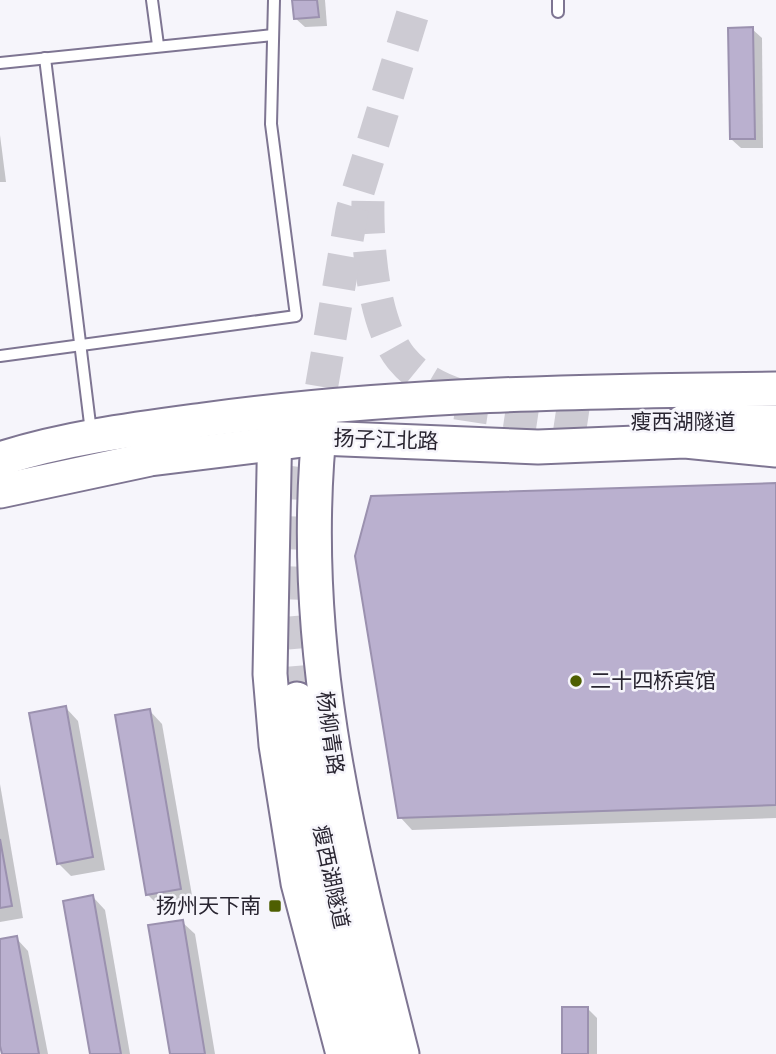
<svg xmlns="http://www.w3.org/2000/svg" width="776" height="1054" font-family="Overpass,'Noto Sans SC',sans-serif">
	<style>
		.shadow { fill: #0003 }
		.building { fill: #bab0cf; stroke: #9b91af; stroke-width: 2 }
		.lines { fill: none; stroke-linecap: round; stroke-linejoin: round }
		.primary-tunnel { stroke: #cdcbd3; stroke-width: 33; stroke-dasharray: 33 17; stroke-linecap: butt }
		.lane-casing { stroke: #7e7592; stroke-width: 14 }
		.primary-casing { stroke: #7e7592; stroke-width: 37 }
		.lane { stroke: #fff; stroke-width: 10 }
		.primary { stroke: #fff; stroke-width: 33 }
		.poi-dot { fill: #4e5f02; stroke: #f6f5fb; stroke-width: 2.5 }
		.labels { text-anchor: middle; stroke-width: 5; stroke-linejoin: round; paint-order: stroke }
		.street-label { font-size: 21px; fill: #292531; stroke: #f6f5fb }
		.poi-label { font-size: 21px; fill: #292531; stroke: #f6f5fb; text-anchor: start }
	</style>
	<rect width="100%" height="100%" fill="#f6f5fb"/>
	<g class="shadow">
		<polygon points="294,0 325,0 327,26 305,27 295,18"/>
		<polygon points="752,29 762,38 763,148 741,148 731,139"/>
		<polygon points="0,135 6,182 0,182"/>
		<polygon points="776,485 776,818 412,830 400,817"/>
		<polygon points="66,708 78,721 105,870 71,876 58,863"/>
		<polygon points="150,711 162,724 193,901 160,907 147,894"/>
		<polygon points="0,784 23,918 0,922"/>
		<polygon points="93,897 105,910 130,1054 92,1054"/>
		<polygon points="182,922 195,934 215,1054 171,1054"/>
		<polygon points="16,938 28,951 48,1054 3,1054 0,1036 0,941"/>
		<polygon points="588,1009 597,1018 597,1054 564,1054"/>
	</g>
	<g class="building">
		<polygon points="292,0 317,0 319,17 294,19"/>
		<polygon points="753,27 755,139 730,139 728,28"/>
		<polygon points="776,483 776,805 398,818 355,556 371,496"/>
		<polygon points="66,706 93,857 57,864 29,713"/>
		<polygon points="150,709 181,889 146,895 115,715"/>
		<polygon points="0,839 12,906 0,908"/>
		<polygon points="93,895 121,1054 90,1054 63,901"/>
		<polygon points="183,920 205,1054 170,1054 148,925"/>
		<polygon points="17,936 39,1054 2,1054 0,1046 0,939"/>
		<rect x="562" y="1007" width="26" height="47"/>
	</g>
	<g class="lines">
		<g class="primary-tunnel">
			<path d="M 368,201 C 367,245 373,323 401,358 C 418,379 444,392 470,398"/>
			<polyline points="456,403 589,423"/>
			<polyline points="313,436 352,211 417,0"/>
			<polyline points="297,699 289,603 294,487 304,413"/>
		</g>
		<defs>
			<g id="lane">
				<polyline points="152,0 158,45"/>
				<polyline points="558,12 558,0"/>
				<polyline points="45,58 91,432"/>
				<polyline points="0,63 273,35"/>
				<polyline points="0,356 296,316 271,124 274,0"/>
			</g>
			<g id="primary">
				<path d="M 321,415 C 295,638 348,840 402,1054"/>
				<polyline points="275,419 270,674 276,745 298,883 343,1054"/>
				<polyline points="683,422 776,422"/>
				<path d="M 0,459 C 65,438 136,429 203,420 C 393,394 585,391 776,389"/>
				<polyline points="0,491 150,459 319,438 538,447 685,441 776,450"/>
				<polyline points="297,699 328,871 371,1054"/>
			</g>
		</defs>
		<use href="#lane" class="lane-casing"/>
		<use href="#primary" class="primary-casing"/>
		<use href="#lane" class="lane"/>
		<use href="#primary" class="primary"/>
	</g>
	<g class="poi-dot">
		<circle cx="576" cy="681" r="7"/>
		<rect x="268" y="899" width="14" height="14" rx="3.5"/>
	</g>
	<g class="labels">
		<g class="street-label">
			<text x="683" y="429">瘦西湖隧道</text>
			<text transform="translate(386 440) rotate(2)" y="7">扬子江北路</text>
			<text transform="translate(330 733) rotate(82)" y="7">杨柳青路</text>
			<text transform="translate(331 877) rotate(78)" y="7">瘦西湖隧道</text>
		</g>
		<g class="poi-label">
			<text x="590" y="688">二十四桥宾馆</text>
			<text x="261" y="913" text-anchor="end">扬州天下南</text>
		</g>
	</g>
</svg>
